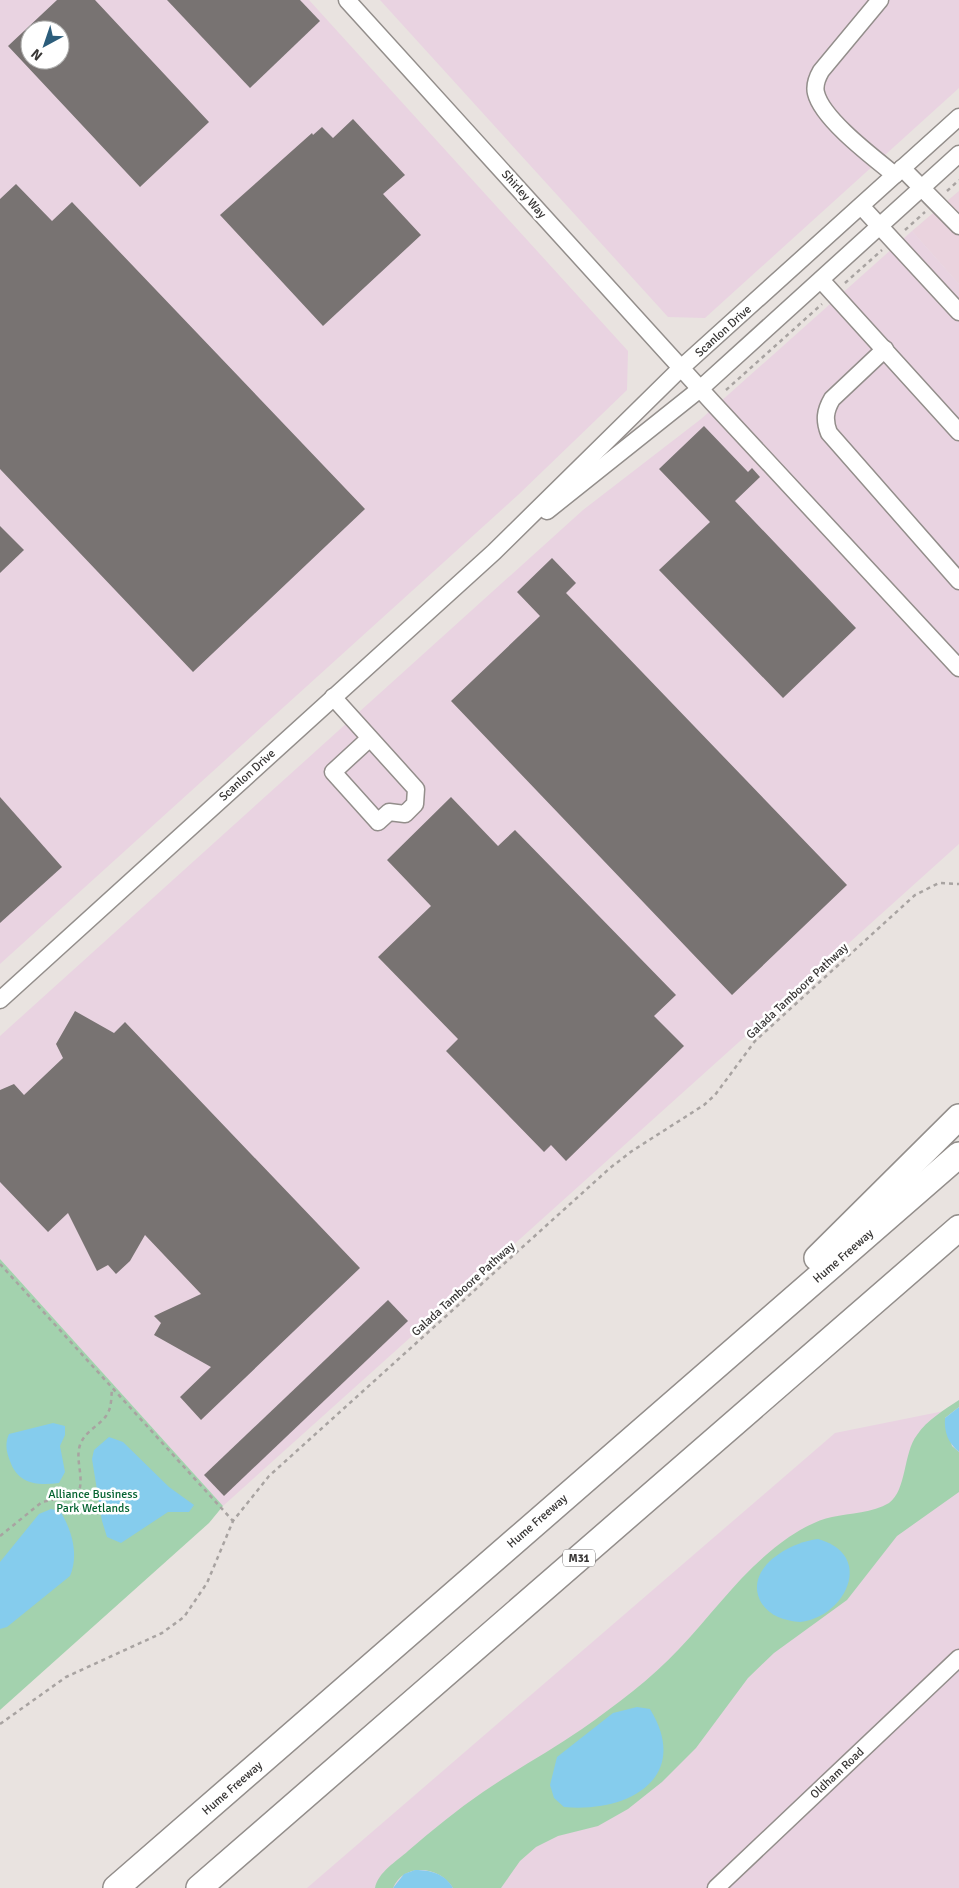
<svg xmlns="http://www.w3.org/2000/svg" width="959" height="1888" font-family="Signika,sans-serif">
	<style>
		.commercial { fill: #ead3de }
		.industrial { fill: #e9d3e1; fill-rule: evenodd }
		.green { fill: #a3d2ae }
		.water { fill: #85cced }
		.building { fill: #787372; fill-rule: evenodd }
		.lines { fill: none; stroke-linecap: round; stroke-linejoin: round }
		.minor-casing { stroke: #938e8b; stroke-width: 19 }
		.highway-casing { stroke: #938e8b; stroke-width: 28 }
		.path { stroke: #a8a3a1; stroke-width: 2.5; stroke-dasharray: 4 4; stroke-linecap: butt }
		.minor { stroke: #fff; stroke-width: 16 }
		.highway { stroke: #fff; stroke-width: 25 }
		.labels { text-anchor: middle; stroke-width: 5; stroke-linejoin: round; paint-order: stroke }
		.shield { fill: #fff; stroke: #747272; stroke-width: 1 }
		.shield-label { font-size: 11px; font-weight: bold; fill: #383635 }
		.street-label { font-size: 12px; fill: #383635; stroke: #fff }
		.park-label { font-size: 12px; fill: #056431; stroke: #fff }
	</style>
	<rect width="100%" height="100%" fill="#e9e3e0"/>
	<polygon class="commercial" points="959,191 959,284 912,231"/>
	<g class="industrial">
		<path d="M 0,0 L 309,0 L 628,351 L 627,390 L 518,495 L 0,964 ZM 30,30 L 60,30 L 60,60 L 30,60 Z"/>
		<polygon points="380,0 959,0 959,88 705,318 668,317"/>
		<polygon points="912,231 959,284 959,844 223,1506 0,1259 0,1036 583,510 701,419"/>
		<polygon points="959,1408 959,1888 307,1888 835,1433"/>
	</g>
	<g class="green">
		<polygon points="0,1259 223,1506 209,1523 0,1710"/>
		<path d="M 959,1400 L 959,1407 L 945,1418 L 952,1446 L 959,1452 L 959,1492 L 897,1536 L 847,1600 L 774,1653 L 748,1678 L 696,1748 L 662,1782 L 628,1809 L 598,1826 L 558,1836 L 536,1847 L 520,1861 L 501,1888 L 453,1888 C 440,1866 404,1862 393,1888 L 375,1888 C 378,1872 397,1861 408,1851 C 432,1830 457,1810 483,1792 C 515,1770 550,1751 582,1729 C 616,1705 651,1679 679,1649 C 717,1609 742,1570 789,1537 C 801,1529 817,1520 832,1517 C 850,1513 873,1513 889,1503 C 907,1490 903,1453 917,1435 C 927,1420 944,1410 959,1400 Z"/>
	</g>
	<g class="water">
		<path d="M 959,1407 L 959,1452 C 948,1443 944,1432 945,1418 Z"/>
		<path d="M 53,1423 L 65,1426 L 65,1435 L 60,1446 L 65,1472 L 59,1483 C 37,1486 18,1484 10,1461 C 6,1451 5,1443 9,1434 Z"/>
		<polygon points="109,1437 123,1442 169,1487 194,1505 189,1512 168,1512 121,1543 107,1537 102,1521 92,1459 94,1450"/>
		<path d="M 51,1509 L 60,1511 C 72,1530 79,1555 70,1576 L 7,1627 L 0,1629 L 0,1562 L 39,1514 Z"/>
		<path d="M 818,1539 C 876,1555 845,1618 800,1622 C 794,1622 783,1619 778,1617 C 769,1613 762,1606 759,1598 C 747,1566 791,1542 818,1539 Z"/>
		<path d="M 637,1707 L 650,1709 C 692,1778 628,1813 564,1807 L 554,1798 L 550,1785 L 557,1757 L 613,1713 Z"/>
		<path d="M 415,1870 C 431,1870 445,1874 453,1888 L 393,1888 L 404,1874 Z"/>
	</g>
	<g class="building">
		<path d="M 57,0 L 95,0 L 209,122 L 140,187 L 8,46 ZM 30,30 L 60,30 L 60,60 L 30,60 Z"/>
		<polygon points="167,0 300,0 320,21 250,88"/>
		<polygon points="353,119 405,175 383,194 421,235 323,326 220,215 312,133 313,135 322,127 333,138"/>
		<polygon points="16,184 52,221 72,202 365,509 193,672 0,469 0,199"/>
		<polygon points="704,426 748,472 752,468 760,477 735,501 856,628 783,698 659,570 710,522 659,469"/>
		<polygon points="0,526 24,550 0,573"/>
		<polygon points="552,558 576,583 566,593 847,885 732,995 451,701 540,616 517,592"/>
		<polygon points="0,797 62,867 0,923"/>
		<polygon points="451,797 498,846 515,830 676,995 654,1016 684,1046 566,1161 551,1145 544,1152 446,1051 458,1039 378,957 431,906 387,860"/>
		<polygon points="75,1011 114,1033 125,1022 360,1268 201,1420 180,1397 211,1367 154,1335 161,1323 154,1316 201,1294 145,1235 130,1261 116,1274 108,1265 97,1271 68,1213 48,1232 0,1182 0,1090 14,1084 24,1095 63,1058 56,1044"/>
		<polygon points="388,1300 408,1321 224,1496 204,1475"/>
	</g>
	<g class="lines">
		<defs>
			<g id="minor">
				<polyline points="347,0 712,402 959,668"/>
				<path d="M 880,0 L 821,71 C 817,78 814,85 816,93 C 822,119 874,158 895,175"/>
				<polyline points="902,168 959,226"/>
				<polyline points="861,206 959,312"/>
				<polyline points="821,280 959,432"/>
				<path d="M 885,349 L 832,399 C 825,411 824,420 829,433 L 959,581"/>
				<polyline points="547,511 700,389 959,154"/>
				<polyline points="333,697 416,789 415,804 405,814 389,812 378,822 333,772 370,738"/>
				<polyline points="0,1000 494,552 681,368 959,117"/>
				<polyline points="716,1888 959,1658"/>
			</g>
			<g id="highway">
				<polyline points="817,1258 959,1117"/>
				<polyline points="116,1888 959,1155"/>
				<polyline points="199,1888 959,1228"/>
			</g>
		</defs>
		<use href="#minor" class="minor-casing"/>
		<use href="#highway" class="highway-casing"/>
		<g class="path">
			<polyline points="947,191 959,180"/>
			<polyline points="905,230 925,212"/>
			<polyline points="845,283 882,250"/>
			<polyline points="726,390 822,304"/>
			<polyline points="0,1264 233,1521"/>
			<path d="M 0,1536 L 42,1502 L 72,1496 L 79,1491 C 84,1476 75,1460 80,1445 C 85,1431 99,1426 106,1416 C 112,1408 111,1398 112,1389"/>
			<polyline points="0,1724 66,1677 162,1633 184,1617 207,1583 233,1521 269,1476 610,1168 632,1151 704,1105 715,1095 755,1041 915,895 939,883 959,884"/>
		</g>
		<use href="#minor" class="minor"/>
		<use href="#highway" class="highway"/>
	</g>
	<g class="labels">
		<rect class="shield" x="563" y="1549.5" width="32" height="17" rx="4"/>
		<g class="shield-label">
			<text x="579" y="1562">M31</text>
		</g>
		<g class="street-label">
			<text transform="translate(524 194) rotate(48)" y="4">Shirley Way</text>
			<text transform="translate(723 331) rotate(-42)" y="4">Scanlon Drive</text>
			<text transform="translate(247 775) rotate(-42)" y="4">Scanlon Drive</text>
			<text transform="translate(797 991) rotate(-43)" y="4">Galada Tamboore Pathway</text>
			<text transform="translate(843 1256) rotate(-41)" y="4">Hume Freeway</text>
			<text transform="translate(463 1289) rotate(-42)" y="4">Galada Tamboore Pathway</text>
			<text transform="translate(537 1521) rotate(-41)" y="4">Hume Freeway</text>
			<text transform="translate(837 1773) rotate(-43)" y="4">Oldham Road</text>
			<text transform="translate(232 1788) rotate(-41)" y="4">Hume Freeway</text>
		</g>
		<g class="park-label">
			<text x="93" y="1498">Alliance Business<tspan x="93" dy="14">Park Wetlands</tspan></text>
		</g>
	</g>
	<g transform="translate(45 45) rotate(220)"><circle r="24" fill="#ffffff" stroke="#afafae"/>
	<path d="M0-4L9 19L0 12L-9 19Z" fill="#2c5d7b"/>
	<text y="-8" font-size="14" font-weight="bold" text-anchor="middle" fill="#383635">N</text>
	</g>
</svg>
